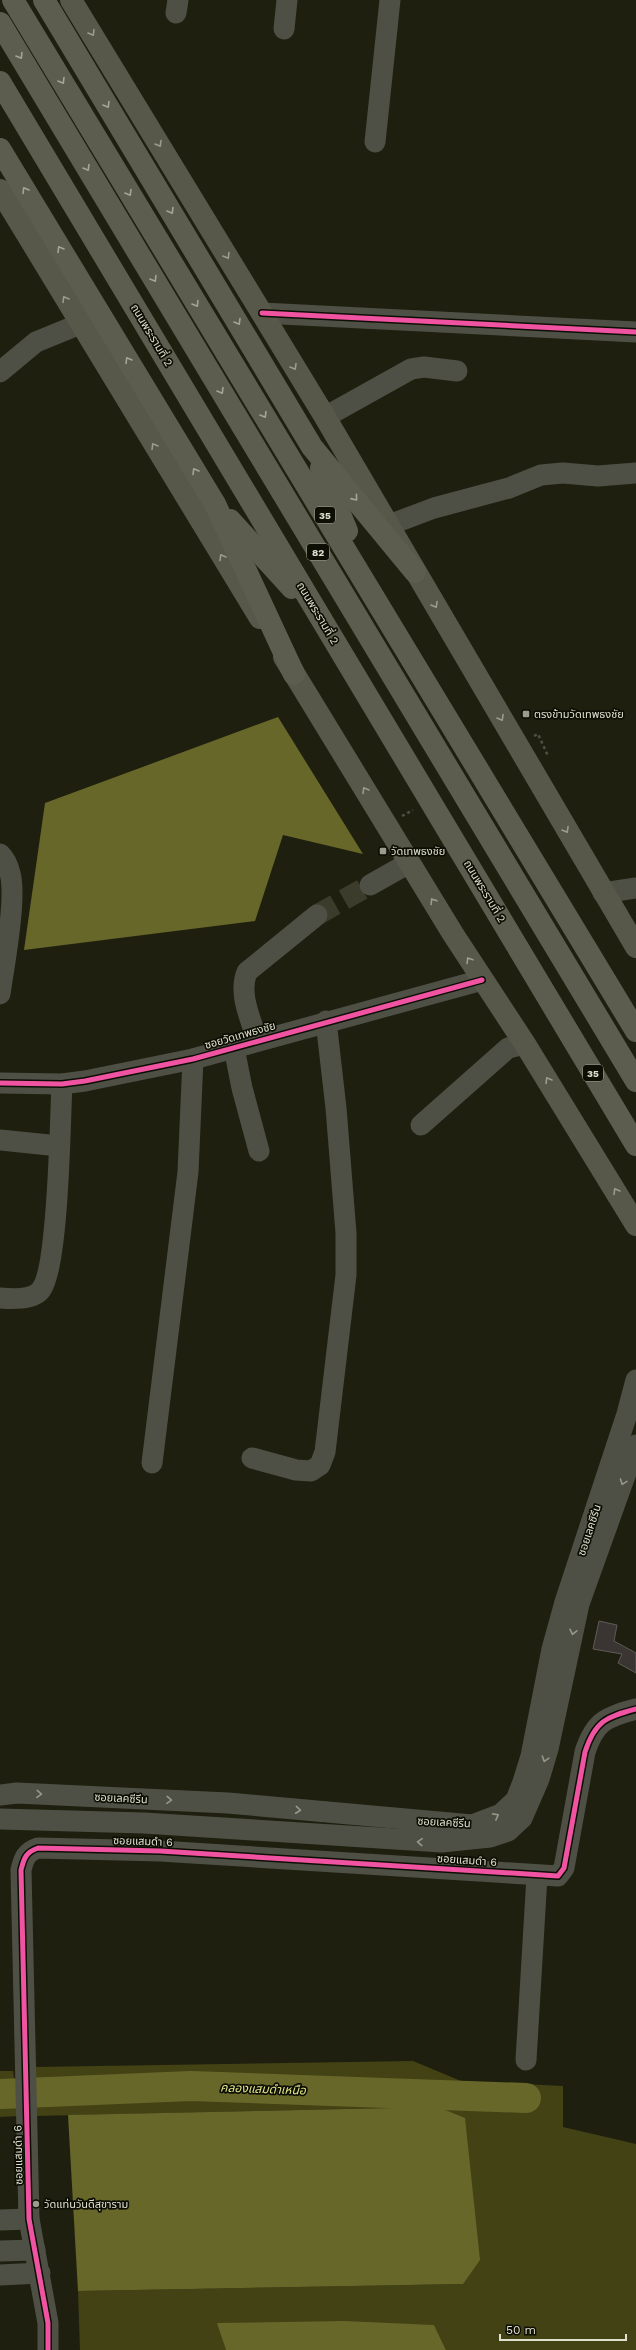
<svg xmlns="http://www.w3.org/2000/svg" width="636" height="2350" font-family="'Work Sans','Noto Sans Thai',sans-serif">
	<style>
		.green { fill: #424215 }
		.water { fill: #67672a }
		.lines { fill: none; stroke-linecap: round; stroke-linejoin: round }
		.river { stroke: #67672a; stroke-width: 30 }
		.building { fill: #3a3532; stroke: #5f5a57 }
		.minor-tunnel { stroke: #3c3c2c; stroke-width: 21; stroke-dasharray: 21 10; stroke-linecap: butt }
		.path { stroke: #4f5045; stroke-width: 2.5; stroke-dasharray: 3 3; stroke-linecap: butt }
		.minor { stroke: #4f5045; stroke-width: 21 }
		.major { stroke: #57574a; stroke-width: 22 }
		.highway { stroke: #5d5d4f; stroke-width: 22 }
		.cycleway-casing { stroke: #0d0e04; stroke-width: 8 }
		.cycleway { stroke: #f153a3; stroke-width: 5 }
		.oneway { stroke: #9b9c8c }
		.oneway2 { stroke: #a4a595 }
		.oneway3 { stroke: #97988a }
		.poi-dot { fill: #9c9c8c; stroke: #0d0e04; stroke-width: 1.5 }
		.labels { text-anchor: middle; stroke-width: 3.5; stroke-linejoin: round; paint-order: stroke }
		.shield { fill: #0d0e04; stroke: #a0a192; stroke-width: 1 }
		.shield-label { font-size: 10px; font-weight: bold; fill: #dfe0cf }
		.street-label { font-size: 11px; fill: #dfe0cf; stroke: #0d0e04 }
		.poi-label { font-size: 11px; fill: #dfe0cf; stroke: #0d0e04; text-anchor: start }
		.water-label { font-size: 12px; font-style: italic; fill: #e4e687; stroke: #0d0e04 }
	</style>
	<rect width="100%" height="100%" fill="#1f1f0f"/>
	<g class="green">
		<polygon points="413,2061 461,2081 563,2086 563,2127 636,2144 636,2350 446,2350 434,2325 218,2323 226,2350 80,2350 78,2291 463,2284 438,2107 34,2116 36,2067"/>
		<polygon points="0,2071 13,2071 19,2116 0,2117"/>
	</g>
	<g class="water">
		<polygon points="278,717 363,854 283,835 255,921 24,950 45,803"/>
		<polygon points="438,2107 465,2118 480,2260 463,2284 78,2291 68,2115"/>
		<polygon points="344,2321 434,2325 446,2350 226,2350 217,2323"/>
	</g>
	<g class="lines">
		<polyline class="river" points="0,2094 191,2086 526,2098"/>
	</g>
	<polygon class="building" points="599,1621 617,1625 614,1641 636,1653 636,1673 618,1663 622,1654 593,1649"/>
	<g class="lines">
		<polyline class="minor-tunnel" points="317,915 370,885"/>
		<g class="path">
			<polyline points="534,736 538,734 548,756"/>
			<polyline points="402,816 413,810"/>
		</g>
		<g class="minor">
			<polyline points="176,13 178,0"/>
			<polyline points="284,29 287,0"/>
			<polyline points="375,142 390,0"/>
			<polyline points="262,313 636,332"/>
			<polyline points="0,372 36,342 80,324"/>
			<polyline points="325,417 411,369 424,367 457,371"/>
			<polyline points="389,525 434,508 509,488 541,475 563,473 598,476 636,473"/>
			<path d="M 0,854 C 5,859 8,865 10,873 C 17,898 4,965 0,994"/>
			<polyline points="370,885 409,863"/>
			<polyline points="603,893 636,888"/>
			<path d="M 257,1040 C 251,1019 238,994 247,972 L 317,915"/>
			<polyline points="234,1048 242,1088 259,1151"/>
			<polyline points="0,1083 62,1084 85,1081 193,1059 482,980"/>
			<polyline points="421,1125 508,1048 525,1044"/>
			<polyline points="0,1140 59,1146"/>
			<path d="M 0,1298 C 11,1299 30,1300 39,1292 C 59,1274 60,1118 62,1084"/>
			<polyline points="252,1458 296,1470 311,1471 320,1465 325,1452 346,1275 346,1233 336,1108 326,1021"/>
			<polyline points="152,1463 188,1172 193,1059"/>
			<polyline points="0,1795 17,1793 228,1803 472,1825 501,1814 516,1800 523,1782 531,1756 552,1649 565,1602 627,1414 636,1380"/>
			<polyline points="0,1819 144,1823 442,1842 490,1837 508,1831 522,1818 539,1779 548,1749 579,1604 636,1445"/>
			<polyline points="526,2060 537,1876"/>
			<polyline points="0,2220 29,2219"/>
			<polyline points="0,2251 35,2250"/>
			<polyline points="0,2275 40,2273"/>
			<path d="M 48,2350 L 48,2323 L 29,2219 L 21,1870 C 24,1858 26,1852 38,1848 L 160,1851 L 558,1876 L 564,1868 L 585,1752 C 595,1721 606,1717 636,1709"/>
		</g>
		<g class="major">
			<polyline points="71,0 325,417 636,947"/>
			<polyline points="0,190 260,618"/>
			<polyline points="284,657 453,934 525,1044 636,1225"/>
		</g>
		<g class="highway">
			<polyline points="13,0 636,1031"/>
			<polyline points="44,0 312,447 415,572"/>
			<polyline points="0,23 636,1081"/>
			<polyline points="0,82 636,1145"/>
			<polyline points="0,149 215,504 294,674"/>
			<polyline points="321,468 347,531"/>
			<polyline points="230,520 292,588"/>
		</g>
		<defs>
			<g id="cycleway">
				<polyline points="262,313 636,332"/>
				<polyline points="0,1083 62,1084 85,1081 193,1059 482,980"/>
				<path d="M 48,2350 L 48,2323 L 29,2219 L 21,1870 C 24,1858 26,1852 38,1848 L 160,1851 L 558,1876 L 564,1868 L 585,1752 C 595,1721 606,1717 636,1709"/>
			</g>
		</defs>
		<use href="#cycleway" class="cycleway-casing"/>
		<use href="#cycleway" class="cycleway"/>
	</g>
	<defs><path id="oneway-chevron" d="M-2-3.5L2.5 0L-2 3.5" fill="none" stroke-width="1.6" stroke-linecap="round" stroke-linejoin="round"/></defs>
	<g class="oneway">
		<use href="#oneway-chevron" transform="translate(92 33) rotate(59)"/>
		<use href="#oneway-chevron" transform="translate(159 144) rotate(59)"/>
		<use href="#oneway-chevron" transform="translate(227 256) rotate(59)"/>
		<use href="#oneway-chevron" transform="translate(65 299) rotate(-121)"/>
		<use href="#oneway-chevron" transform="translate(294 367) rotate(59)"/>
		<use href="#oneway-chevron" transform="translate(154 446) rotate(-121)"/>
		<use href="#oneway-chevron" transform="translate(222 557) rotate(-121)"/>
		<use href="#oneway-chevron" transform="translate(435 605) rotate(60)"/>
		<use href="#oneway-chevron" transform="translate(501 718) rotate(60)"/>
		<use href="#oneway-chevron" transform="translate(365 790) rotate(-121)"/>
		<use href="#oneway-chevron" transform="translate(566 830) rotate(60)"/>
		<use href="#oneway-chevron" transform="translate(433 901) rotate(-122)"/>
		<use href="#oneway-chevron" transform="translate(469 960) rotate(-122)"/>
		<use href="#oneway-chevron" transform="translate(548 1080) rotate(-121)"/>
		<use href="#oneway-chevron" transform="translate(616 1191) rotate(-121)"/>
	</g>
	<g class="oneway2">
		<use href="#oneway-chevron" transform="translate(20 56) rotate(59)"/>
		<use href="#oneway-chevron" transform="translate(62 81) rotate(59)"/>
		<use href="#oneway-chevron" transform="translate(107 105) rotate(59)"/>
		<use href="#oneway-chevron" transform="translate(87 168) rotate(59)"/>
		<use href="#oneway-chevron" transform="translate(25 190) rotate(-121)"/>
		<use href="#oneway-chevron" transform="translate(129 193) rotate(59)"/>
		<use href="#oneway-chevron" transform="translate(171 211) rotate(59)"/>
		<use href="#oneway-chevron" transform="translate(60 249) rotate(-121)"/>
		<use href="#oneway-chevron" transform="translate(154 279) rotate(59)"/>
		<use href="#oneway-chevron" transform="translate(196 304) rotate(59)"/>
		<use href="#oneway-chevron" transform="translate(238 322) rotate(59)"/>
		<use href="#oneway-chevron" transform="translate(128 360) rotate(-121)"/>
		<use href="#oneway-chevron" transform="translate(221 391) rotate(59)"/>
		<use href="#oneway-chevron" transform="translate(264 415) rotate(59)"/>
		<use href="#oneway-chevron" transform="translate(195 471) rotate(-121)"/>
		<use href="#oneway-chevron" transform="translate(355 498) rotate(51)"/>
	</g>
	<g class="oneway3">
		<use href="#oneway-chevron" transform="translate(623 1482) rotate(110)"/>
		<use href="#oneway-chevron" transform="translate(573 1632) rotate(103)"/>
		<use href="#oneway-chevron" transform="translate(545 1759) rotate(108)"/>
		<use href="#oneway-chevron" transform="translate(39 1794) rotate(3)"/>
		<use href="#oneway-chevron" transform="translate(169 1800) rotate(3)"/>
		<use href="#oneway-chevron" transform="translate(298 1810) rotate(6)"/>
		<use href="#oneway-chevron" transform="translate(496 1816) rotate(-28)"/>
		<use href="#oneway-chevron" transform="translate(420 1842) rotate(-177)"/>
	</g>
	<g class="poi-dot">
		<rect x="522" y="710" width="8" height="8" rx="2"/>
		<rect x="379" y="847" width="8" height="8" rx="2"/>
		<circle cx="36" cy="2204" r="4"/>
	</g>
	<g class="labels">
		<g class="shield">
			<rect x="315" y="507" width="20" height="16" rx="3"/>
			<rect x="307" y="544" width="22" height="16" rx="3"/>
			<rect x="583" y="1065" width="20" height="16" rx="3"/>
		</g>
		<g class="shield-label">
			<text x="325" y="519">35</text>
			<text x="318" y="556">82</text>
			<text x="593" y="1077">35</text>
		</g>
		<g class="street-label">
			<text transform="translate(152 335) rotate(59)" y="4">ถนนพระรามที่ 2</text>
			<text transform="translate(318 613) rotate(59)" y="4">ถนนพระรามที่ 2</text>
			<text transform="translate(485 891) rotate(59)" y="4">ถนนพระรามที่ 2</text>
			<text transform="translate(240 1035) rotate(-16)" y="4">ซอยวัดเทพธงชัย</text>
			<text transform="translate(589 1530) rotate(-72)" y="4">ซอยเลคซีรีน</text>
			<text transform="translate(121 1798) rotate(3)" y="4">ซอยเลคซีรีน</text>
			<text transform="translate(444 1822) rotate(3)" y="4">ซอยเลคซีรีน</text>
			<text transform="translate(143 1841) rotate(2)" y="4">ซอยแสมดำ 6</text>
			<text transform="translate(467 1860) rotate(4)" y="4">ซอยแสมดำ 6</text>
			<text transform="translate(18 2155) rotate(-91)" y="4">ซอยแสมดำ 6</text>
		</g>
		<g class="poi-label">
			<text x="534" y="718">ตรงข้ามวัดเทพธงชัย</text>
			<text x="391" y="855">วัดเทพธงชัย</text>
			<text x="44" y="2208">วัดแท่นวันดีสุขาราม</text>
		</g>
		<g class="water-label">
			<text transform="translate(263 2089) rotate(2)" y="4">คลองแสมดำเหนือ</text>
		</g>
	</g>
	<path d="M500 2334v6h126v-6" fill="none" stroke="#dfe0cf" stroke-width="2"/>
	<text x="506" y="2334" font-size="12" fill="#dfe0cf" stroke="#0d0e04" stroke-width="3" paint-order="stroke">50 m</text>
</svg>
